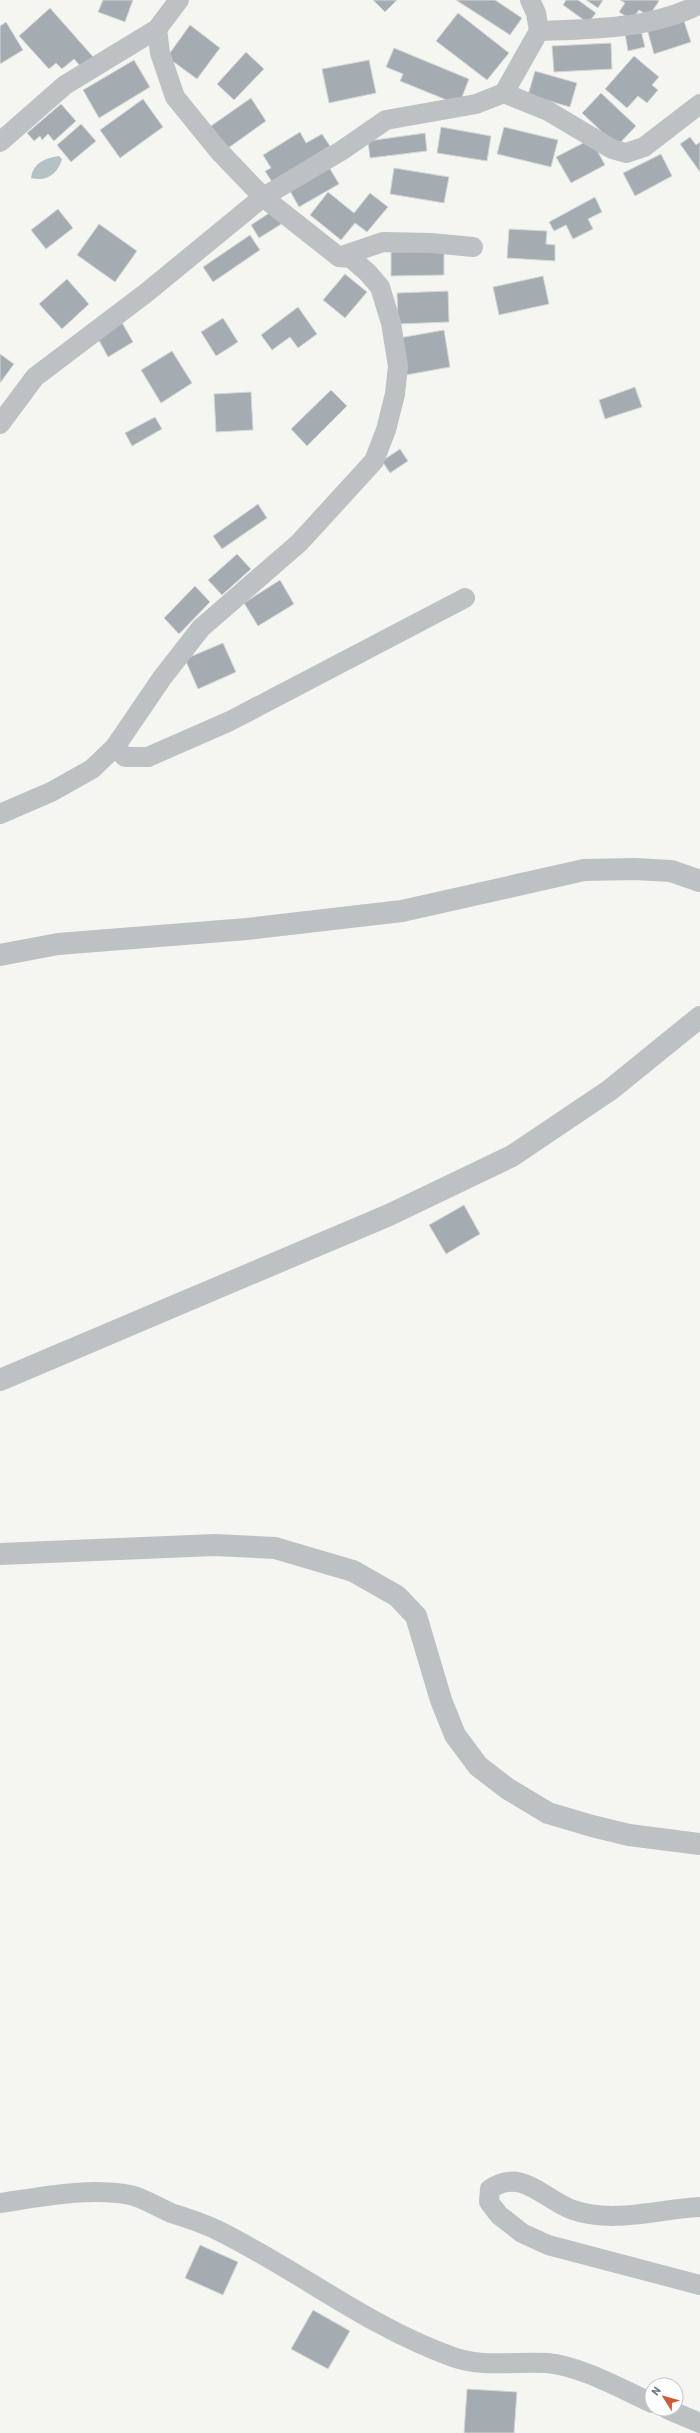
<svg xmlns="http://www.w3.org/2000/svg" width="700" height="2433" font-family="Barlow,sans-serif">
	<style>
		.water { fill: #b6c1c4 }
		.building { fill: #a5acb1; stroke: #d7d7d5 }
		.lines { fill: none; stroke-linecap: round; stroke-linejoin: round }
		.minor { stroke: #bdc1c4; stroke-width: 20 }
		.tertiary { stroke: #bdc1c4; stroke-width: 22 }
	</style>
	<rect width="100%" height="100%" fill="#f5f5f2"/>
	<path class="water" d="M 59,156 L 62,159 C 58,174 46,182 31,178 C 33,163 45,158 59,156 Z"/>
	<g class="building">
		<polygon points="103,0 133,0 125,22 98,12"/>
		<polygon points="373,0 397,0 385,12"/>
		<polygon points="456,0 495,0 522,18 510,35"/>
		<polygon points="566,0 578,0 596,13 588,23 563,5"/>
		<polygon points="586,0 603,0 598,8"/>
		<polygon points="620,0 658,0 659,1 649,16 639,10 632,20 619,12 625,3"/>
		<polygon points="50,8 95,59 83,69 74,59 62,69 56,63 49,69 19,36"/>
		<polygon points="458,13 509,53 487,80 436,41"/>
		<polygon points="683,18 691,42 654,54 647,29"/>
		<polygon points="6,22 23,50 0,64 0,26"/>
		<polygon points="190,25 220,48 197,79 167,57"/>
		<polygon points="641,30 645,47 628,51 625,34"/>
		<polygon points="611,43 612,69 554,72 552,46"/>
		<polygon points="394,48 469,79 459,105 400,81 403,74 386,67"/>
		<polygon points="246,52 264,69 234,100 217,84"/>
		<polygon points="634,56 659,77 652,85 658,90 647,103 638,96 627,108 605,89"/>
		<polygon points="134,60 150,87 99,118 83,90"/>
		<polygon points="369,60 376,93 329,103 322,69"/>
		<polygon points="535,71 577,83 570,107 528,95"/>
		<polygon points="601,93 636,126 617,146 582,113"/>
		<polygon points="251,98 266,121 224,151 208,128"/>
		<polygon points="143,99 163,127 120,158 100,130"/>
		<polygon points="61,104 76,121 54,141 48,134 42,140 40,136 34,141 27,133"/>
		<polygon points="81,124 96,141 71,162 57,145"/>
		<polygon points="441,127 491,136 487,161 437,153"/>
		<polygon points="504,127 558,140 551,167 497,154"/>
		<polygon points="300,132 306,143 322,134 330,146 272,182 265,171 271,168 263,155"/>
		<polygon points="425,133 427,151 370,158 368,141"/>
		<polygon points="690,137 696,145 700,142 700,172 680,144"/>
		<polygon points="591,139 605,165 571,183 556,157"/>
		<polygon points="661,154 672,176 635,196 623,173"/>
		<polygon points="329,167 339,184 299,207 290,191"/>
		<polygon points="394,168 449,177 444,203 390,194"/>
		<polygon points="328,192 354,213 370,193 388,207 367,232 355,223 341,240 310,215"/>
		<polygon points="595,197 602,212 588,219 593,229 573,239 566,225 554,231 549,222"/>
		<polygon points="58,209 73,228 46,249 31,230"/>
		<polygon points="274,210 283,223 259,238 251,225"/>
		<polygon points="99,224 137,251 115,282 77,255"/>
		<polygon points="509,229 547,231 546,244 555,245 555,261 507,258"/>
		<polygon points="250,235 260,250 213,282 203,267"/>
		<polygon points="444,251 444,275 391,276 391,252"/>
		<polygon points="345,274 367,292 345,318 323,300"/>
		<polygon points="543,276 549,304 499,315 493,287"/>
		<polygon points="67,279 89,304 62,329 39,304"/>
		<polygon points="448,291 449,322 398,324 397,293"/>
		<polygon points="298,307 317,334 298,348 290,337 272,350 261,335"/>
		<polygon points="223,318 238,342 216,356 201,332"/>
		<polygon points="120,319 133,342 108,357 95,333"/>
		<polygon points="444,330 450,367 406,375 399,338"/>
		<polygon points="172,351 192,383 161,403 141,370"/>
		<polygon points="0,354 14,364 0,383"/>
		<polygon points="635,387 642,407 605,419 599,400"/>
		<polygon points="331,390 347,406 307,446 291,429"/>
		<polygon points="251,392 253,430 216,432 214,394"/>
		<polygon points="155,417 162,429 132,446 125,433"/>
		<polygon points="400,449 408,461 390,473 382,461"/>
		<polygon points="258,504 267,518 222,549 213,536"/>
		<polygon points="237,554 251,569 222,595 208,580"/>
		<polygon points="280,580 294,604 258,626 244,603"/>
		<polygon points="195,586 210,602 179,634 164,618"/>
		<polygon points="223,643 236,672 198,689 185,659"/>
		<polygon points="464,1205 480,1234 446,1254 429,1225"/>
		<polygon points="200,2245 238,2262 223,2295 185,2278"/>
		<polygon points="313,2310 350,2331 328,2369 291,2349"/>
		<polygon points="467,2389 517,2392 514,2433 464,2433"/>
	</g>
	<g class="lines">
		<g class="minor">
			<path d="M 539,31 C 592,29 652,29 700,4"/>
			<polyline points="504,93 548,111 612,149 626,153 644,147 700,104"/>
			<polyline points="0,142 65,85 157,29 179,0"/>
			<polyline points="339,257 383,242 431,243 473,247"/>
			<polyline points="0,424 35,377 146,293 263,197 341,151 386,120 476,104 504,93 539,31 536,13 530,0"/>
			<polyline points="115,747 125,757 148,757 230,721 465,598"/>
			<polyline points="0,814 51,792 92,769 115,747 162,678 201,628 299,543 374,461 386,430 395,394 398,366 391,323 380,287 368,273 351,258 339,257 263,197 218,150 175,97 160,53 157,29"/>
			<path d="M 0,2203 C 41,2197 88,2187 130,2195 C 144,2198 157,2207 171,2213 C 187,2218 203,2223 217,2230 C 297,2269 368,2327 453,2357 C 483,2368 516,2361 547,2363 C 581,2366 621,2389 652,2403"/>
			<path d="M 700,2207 C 658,2209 614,2224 573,2210 C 544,2200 523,2167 490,2189 L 489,2202 L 499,2215 L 522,2233 L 548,2245 L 700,2285"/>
			<polyline points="667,2409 700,2423"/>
		</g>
		<g class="tertiary">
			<polyline points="0,955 58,944 247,929 402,911 584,870 635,869 671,871 700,881"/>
			<polyline points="0,1380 389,1215 512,1156 610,1090 700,1017"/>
			<polyline points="0,1554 215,1545 275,1548 353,1571 397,1596 416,1616 441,1700 455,1735 478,1766 508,1789 548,1813 592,1826 629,1835 700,1844"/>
		</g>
	</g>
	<g transform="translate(664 2397) rotate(307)"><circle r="19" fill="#ffffff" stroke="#c3c8cc"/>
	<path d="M0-3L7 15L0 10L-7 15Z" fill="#d05a38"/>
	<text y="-6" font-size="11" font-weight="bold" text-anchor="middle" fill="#687580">N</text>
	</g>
</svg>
